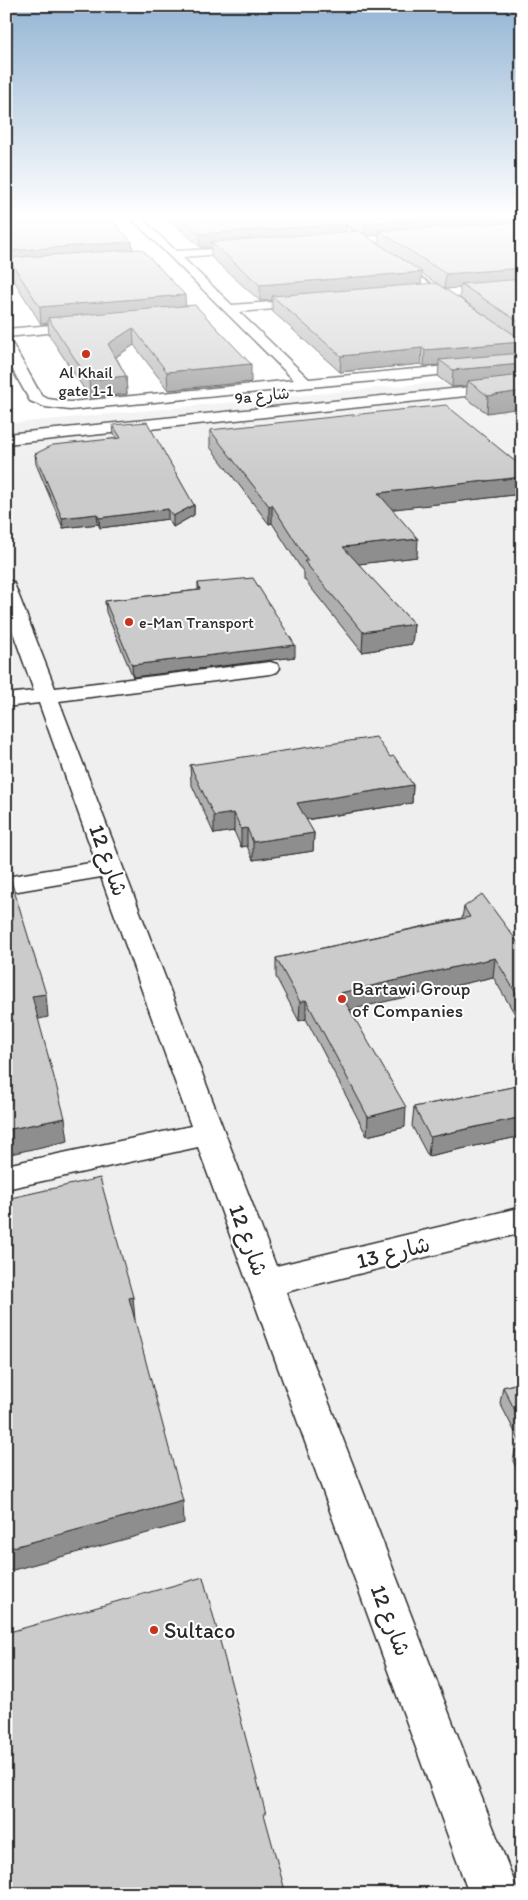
<svg xmlns="http://www.w3.org/2000/svg" width="528" height="1900" font-family="Itim,'Playpen Sans Arabic',sans-serif">
	<style>
		.built { fill: #efefef }
		.lines { fill: none; stroke-linecap: round; stroke-linejoin: round }
		.minor-casing { stroke: #2b2b2b; stroke-width: 3 }
		.minor { fill: #fff; fill-rule: evenodd }
		.wall { fill: #afafaf; stroke: #2b2b2b; fill-rule: evenodd }
		.shaded-wall { fill: #8e8e8e; stroke: #2b2b2b }
		.building { fill: #cbcbcb; stroke: #2b2b2b }
		.poi-dot { fill: #c8321e; stroke: #fff; stroke-width: 2 }
		.labels { text-anchor: middle; stroke-width: 4; stroke-linejoin: round; paint-order: stroke }
		.far-poi-label { font-size: 16px; fill: #2b2b2b; stroke: #fff }
		.far-street-label { font-size: 16px; fill: #2b2b2b; stroke: #fff }
		.poi-label { font-size: 19px; fill: #2b2b2b; stroke: #fff; text-anchor: start }
		.near-street-label { font-size: 22px; fill: #2b2b2b; stroke: #fff }
		.near-poi-label { font-size: 22px; fill: #2b2b2b; stroke: #fff; text-anchor: start }
	</style>
	<rect width="100%" height="100%" fill="#fff"/>
	<filter id="ink" filterUnits="userSpaceOnUse"><feTurbulence type="fractalNoise" baseFrequency=".02" numOctaves="2"/><feDisplacementMap in="SourceGraphic" scale="10" xChannelSelector="R" yChannelSelector="G"/><feConvolveMatrix kernelMatrix="1 2 1 2 8 2 1 2 1" color-interpolation-filters="sRGB"/></filter>
	<g filter="url(#ink)">
		<polygon class="built" points="522,374 522,1894 6,1894 6,424"/>
		<g class="lines">
			<defs>
				<g id="minor">
					<polygon points="128,215 138,215 176,251 252,247 253,249 248,252 182,257 232,305 313,299 315,302 309,306 239,312 309,379 522,359 522,367 70,410 45,407 30,401 6,358 6,341 13,345 41,395 48,399 70,402 294,380"/>
					<polygon points="318,215 329,215 462,305 460,308 452,308"/>
					<polygon points="86,322 90,323 92,326 90,329 6,337 6,329"/>
					<polygon points="522,382 522,390 6,444 6,434"/>
					<polygon points="6,580 13,582 15,586 55,688 270,662 277,664 280,668 277,672 270,674 59,701 276,1266 522,1207 522,1233 286,1292 519,1894 469,1894 198,1147 6,1189 6,1165 191,1126 101,877 6,893 6,877 96,862 39,703 6,707 6,694 34,691 6,613"/>
				</g>
			</defs>
			<use href="#minor" class="minor-casing"/>
			<use href="#minor" class="minor"/>
		</g>
		<g class="wall">
			<polygon points="6,215 132,242 133,249 185,306 251,382 168,390 134,345 116,357 126,376 127,394 90,398 49,335 48,323 41,324 10,274 9,263 6,263"/>
			<path d="M 164,215 L 522,215 L 522,391 L 487,413 L 466,398 L 467,386 L 452,387 L 438,377 L 439,365 L 424,366 L 421,364 L 340,372 L 272,311 L 272,300 L 260,301 L 211,257 L 211,247 L 200,247 ZM 344,223 L 349,226 L 357,231 L 346,232 ZM 379,235 L 379,244 L 366,236 ZM 421,273 L 443,288 L 421,284 ZM 460,288 L 460,298 L 496,323 L 445,289 Z"/>
			<polygon points="113,425 194,505 194,515 173,527 168,519 100,528 98,524 63,528 36,464 35,454 116,438 114,435"/>
			<polygon points="210,430 522,467 522,494 392,509 417,557 358,564 414,624 412,644 362,652 304,579 304,573 272,523 269,524 210,447"/>
			<polygon points="198,583 295,657 133,677 106,612 105,601 198,590"/>
			<polygon points="390,757 413,785 412,803 306,820 314,833 313,851 253,860 247,846 241,847 234,831 214,834 191,783 190,765"/>
			<polygon points="464,907 522,948 522,1026 493,977 350,1009 405,1127 367,1136 306,1019 299,1021 276,977 276,958 462,918"/>
			<polygon points="519,1051 522,1051 522,1080 516,1070"/>
			<polygon points="522,1085 522,1136 428,1156 412,1126 414,1107"/>
			<polygon points="522,1345 522,1371 517,1362 519,1346"/>
			<polygon points="522,1382 522,1480 513,1461 516,1446 521,1444 500,1403 503,1387"/>
		</g>
		<g class="shaded-wall">
			<polygon points="491,215 522,215 522,226 379,231 379,235 364,236 365,223"/>
			<polygon points="346,224 346,237 211,242 211,247 200,247 200,234"/>
			<polygon points="132,242 133,254 8,258 9,263 6,263 6,251"/>
			<polygon points="522,268 522,283 461,284 460,288 444,289 446,274"/>
			<polygon points="422,272 421,288 272,296 272,300 260,301 260,285"/>
			<polygon points="185,295 186,311 48,318 48,323 41,324 40,307"/>
			<polygon points="133,328 134,345 109,361 108,344"/>
			<polygon points="522,342 522,358 439,360 439,365 424,366 425,350"/>
			<polygon points="422,348 421,364 340,372 341,356"/>
			<polygon points="251,364 251,382 168,390 167,372"/>
			<polygon points="522,364 522,381 468,381 467,386 452,387 453,370"/>
			<polygon points="126,376 127,394 90,398 89,380"/>
			<polygon points="522,391 522,408 487,413 488,396"/>
			<polygon points="522,477 522,494 378,511 378,493"/>
			<polygon points="194,505 194,515 173,527 173,516"/>
			<polygon points="272,505 272,523 269,524 269,506"/>
			<polygon points="168,509 168,519 100,528 99,518"/>
			<polygon points="97,514 98,524 63,528 62,518"/>
			<polygon points="418,539 417,557 343,566 343,547"/>
			<polygon points="414,624 412,644 362,652 363,632"/>
			<polygon points="295,645 295,657 133,677 132,665"/>
			<polygon points="413,785 412,803 297,821 297,803"/>
			<polygon points="234,813 234,831 214,834 214,816"/>
			<polygon points="247,828 247,846 241,847 241,829"/>
			<polygon points="314,833 313,851 253,860 253,842"/>
			<polygon points="495,958 493,977 340,1012 340,993"/>
			<polygon points="46,994 48,1017 35,1020 32,996"/>
			<polygon points="306,1000 306,1019 299,1021 300,1002"/>
			<polygon points="406,1107 405,1127 367,1136 368,1117"/>
			<polygon points="522,1117 522,1136 428,1156 430,1137"/>
			<polygon points="65,1118 68,1141 6,1155 6,1130"/>
			<polygon points="133,1297 135,1320 131,1321 129,1298"/>
			<polygon points="183,1501 184,1523 6,1572 6,1549"/>
		</g>
		<g class="building">
			<polygon points="6,215 107,215 132,242 6,251"/>
			<polygon points="178,215 333,215 346,224 200,234"/>
			<polygon points="352,215 491,215 365,223"/>
			<polygon points="522,222 522,268 446,274 379,231"/>
			<polygon points="359,231 422,272 260,285 211,242"/>
			<polygon points="142,249 185,295 40,307 8,258"/>
			<polygon points="522,279 522,324 461,284"/>
			<polygon points="436,283 518,337 522,338 522,342 425,350 422,348 341,356 272,296"/>
			<polygon points="195,305 251,364 167,372 133,328 108,344 126,376 89,380 48,318"/>
			<polygon points="522,353 522,364 453,370 439,360"/>
			<polygon points="522,375 522,391 488,396 468,381"/>
			<polygon points="446,405 522,467 522,477 378,493 418,539 343,547 414,624 363,632 304,561 308,561 272,505 269,506 210,430"/>
			<polygon points="147,422 194,505 173,516 168,509 99,518 97,514 62,518 35,454 53,445 121,438 113,425"/>
			<polygon points="253,578 295,645 132,665 105,601 200,590 198,583"/>
			<polygon points="376,737 390,757 394,756 413,785 297,803 314,833 253,842 247,828 241,829 234,813 214,816 190,765"/>
			<polygon points="6,874 9,874 46,994 32,996 65,1118 6,1130"/>
			<polygon points="482,894 522,948 522,1003 495,958 340,993 406,1107 368,1117 306,1000 300,1002 276,958 470,917 464,907"/>
			<polygon points="522,1085 522,1117 430,1137 414,1107"/>
			<polygon points="100,1178 133,1297 129,1298 183,1501 6,1549 6,1199"/>
			<polygon points="522,1382 522,1424 503,1387"/>
			<polygon points="522,1444 522,1458 516,1446"/>
			<polygon points="203,1577 266,1814 264,1814 286,1894 6,1894 6,1633"/>
		</g>
	</g>
	<linearGradient id="sky" x2="0" y2="1"><stop stop-color="#94b5d4"/><stop offset="0.45" stop-color="#fff"/><stop offset="1" stop-color="#fff" stop-opacity="0"/></linearGradient>
	<rect width="528" height="481" fill="url(#sky)"/>
	<g class="poi-dot">
		<circle cx="86" cy="354" r="5"/>
		<circle cx="129" cy="622" r="5"/>
		<circle cx="342" cy="999" r="5"/>
		<circle cx="154" cy="1630" r="5"/>
	</g>
	<g class="labels">
		<g class="far-poi-label">
			<text x="86" y="378">Al Khail<tspan x="86" dy="18">gate 1-1</tspan></text>
			<text x="139" y="628" text-anchor="start">e-Man Transport</text>
		</g>
		<g class="far-street-label">
			<text transform="translate(262 395) rotate(-6)" y="6">9a شارع</text>
		</g>
		<g class="poi-label">
			<text x="352" y="995">Bartawi Group<tspan x="352" dy="22">of Companies</tspan></text>
		</g>
		<g class="near-street-label">
			<text transform="translate(109 860) rotate(70)" y="8">شارع 12</text>
			<text transform="translate(249 1240) rotate(70)" y="8">شارع 12</text>
			<text transform="translate(393 1252) rotate(-14)" y="8">شارع 13</text>
			<text transform="translate(391 1620) rotate(69)" y="8">شارع 12</text>
		</g>
		<g class="near-poi-label">
			<text x="164" y="1638">Sultaco</text>
		</g>
	</g>
	<rect width="528" height="1900" fill="none" stroke="#fff" stroke-width="25"/>
	<rect x="12" y="12" width="503" height="1875" fill="none" stroke="#2b2b2b" stroke-width="2" filter="url(#ink)"/>
</svg>
